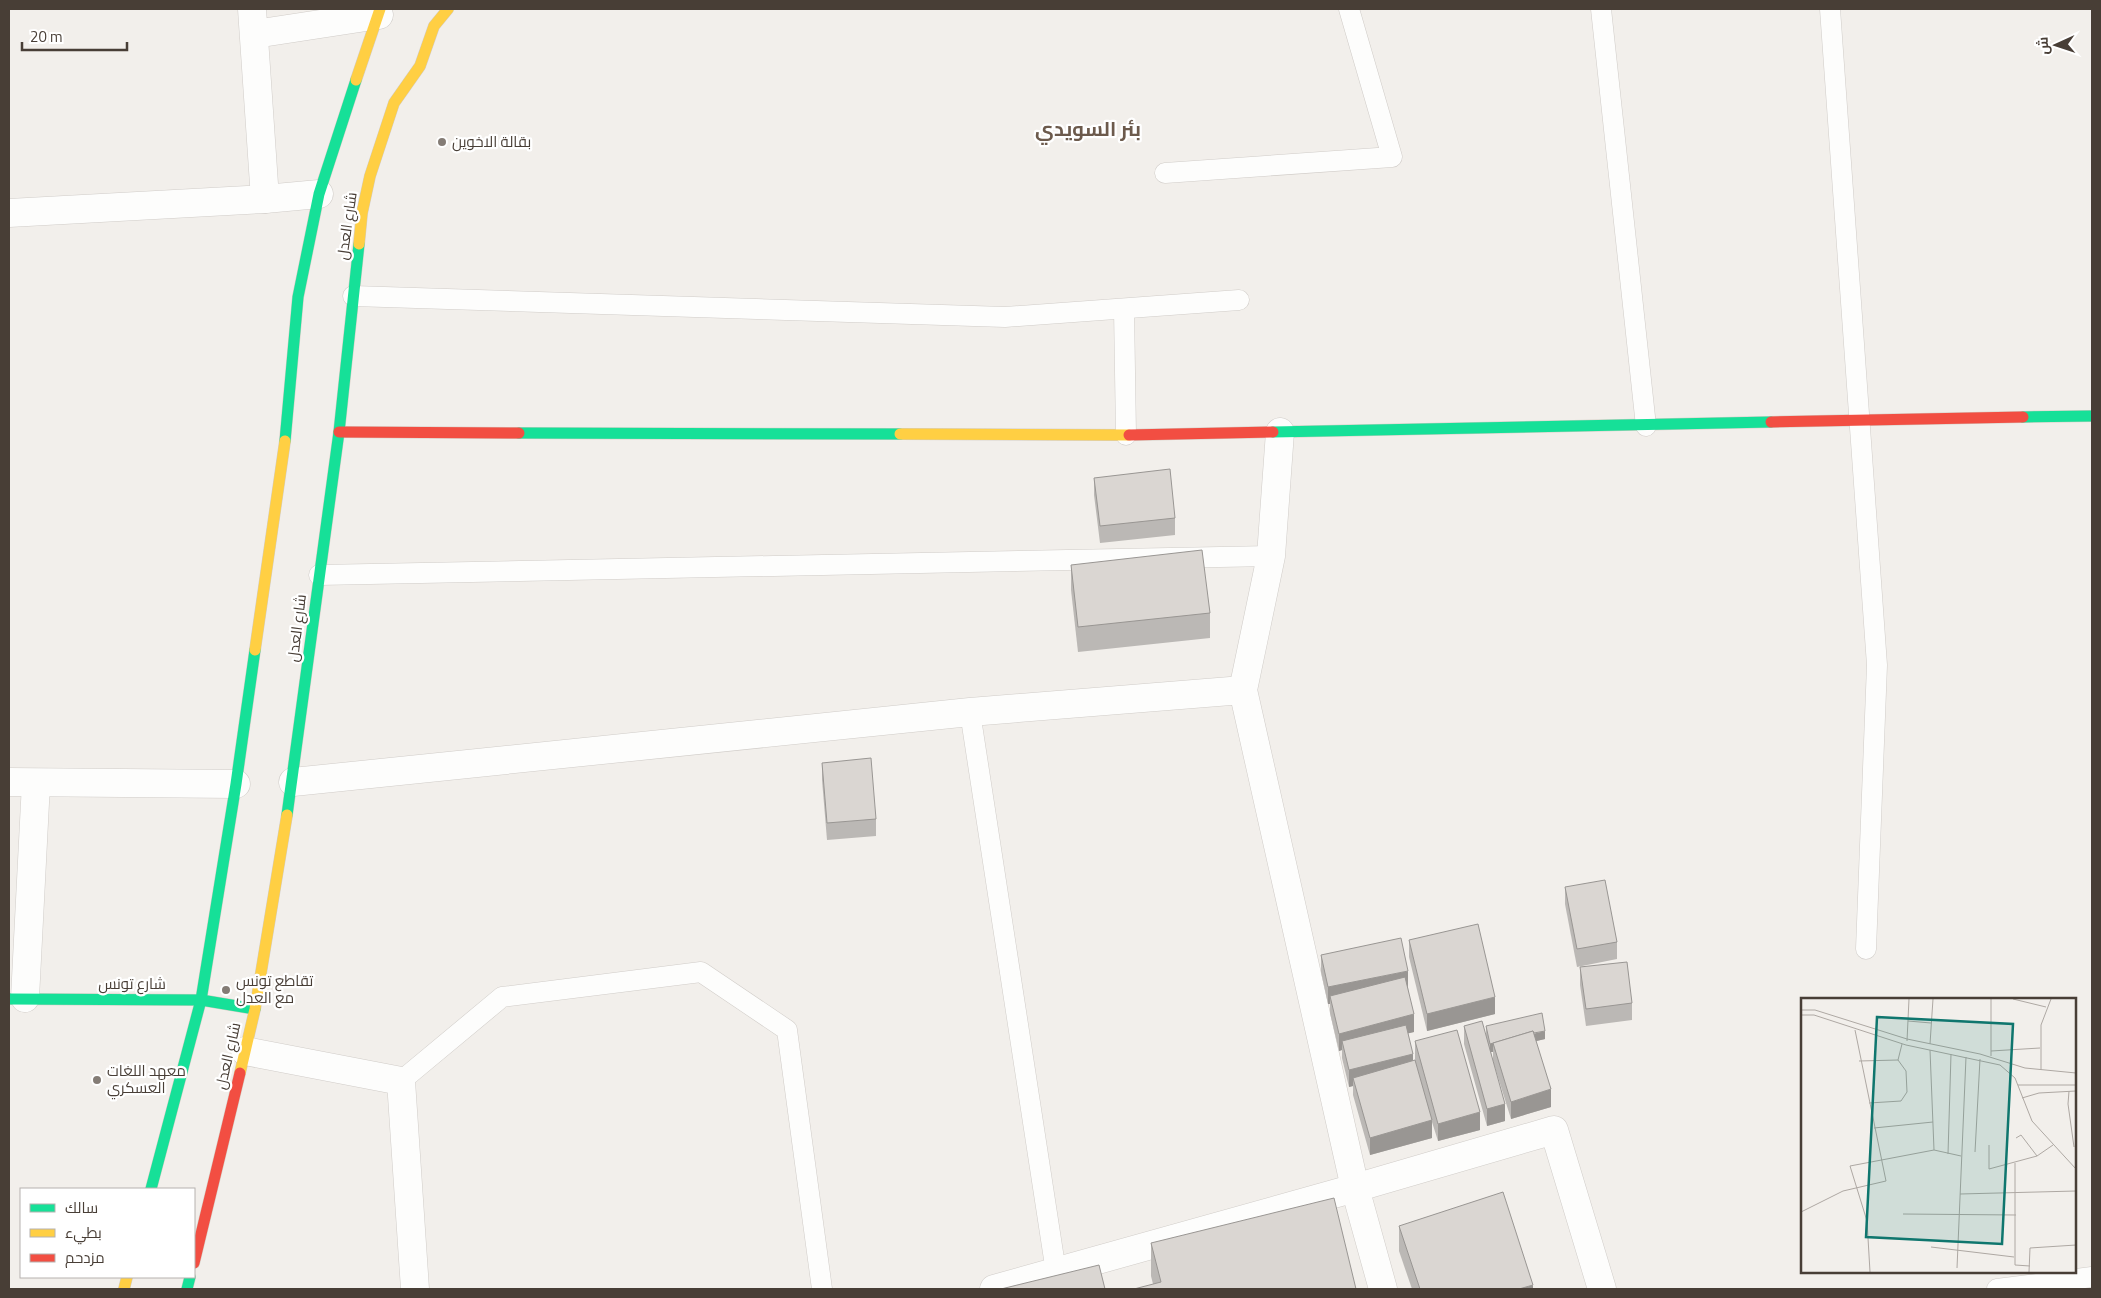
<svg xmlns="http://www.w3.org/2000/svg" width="2101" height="1298" font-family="'Titillium Web',Cairo,sans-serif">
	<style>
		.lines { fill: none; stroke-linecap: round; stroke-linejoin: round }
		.lane-casing { stroke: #d0ccc8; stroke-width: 21 }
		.street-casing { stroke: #d0ccc8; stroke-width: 29 }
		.fast-casing { stroke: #d3ccc3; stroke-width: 12 }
		.slow-casing { stroke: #d3ccc3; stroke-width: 12 }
		.jam-casing { stroke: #d3ccc3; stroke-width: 12 }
		.lane { stroke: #fdfdfc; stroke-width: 20 }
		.street { stroke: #fdfdfc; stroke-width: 28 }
		.fast { stroke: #16e098; stroke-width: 11 }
		.slow { stroke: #ffcf43; stroke-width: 11 }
		.jam { stroke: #f24e42; stroke-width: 11 }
		.wall { fill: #bbb8b5 }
		.shaded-wall { fill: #999693 }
		.building { fill: #dad6d2; stroke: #999693 }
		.poi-dot { fill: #847c75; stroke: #fff; stroke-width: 2 }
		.labels { text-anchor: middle; stroke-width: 4.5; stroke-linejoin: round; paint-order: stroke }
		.poi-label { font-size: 15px; fill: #483e36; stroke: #fff; text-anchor: start }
		.street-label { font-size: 15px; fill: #483e36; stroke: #fff }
		.district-label { font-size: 20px; font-weight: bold; fill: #6c5a4c; stroke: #fff }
		.inset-road { fill: none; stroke: #aea8a3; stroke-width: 1 }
		.view { fill: #0f766e; fill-opacity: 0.15; stroke: #0f766e; stroke-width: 2.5 }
		.inset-edge { fill: none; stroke: #483e36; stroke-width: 2.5 }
	</style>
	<rect width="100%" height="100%" fill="#f2efeb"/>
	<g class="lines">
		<defs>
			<g id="lane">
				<polyline points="1601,9 1646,426"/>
				<polyline points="1830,9 1877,665 1866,949"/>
				<polyline points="1165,173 1392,157 1349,9"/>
				<polyline points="353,296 1005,317 1239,300"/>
				<polyline points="1124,309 1126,435"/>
				<polyline points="319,575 1271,556"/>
				<polyline points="970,712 1056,1272"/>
				<polyline points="401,1081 502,997 701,972 787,1030 822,1289"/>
				<polyline points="1997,1289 2092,1277"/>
			</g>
			<g id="street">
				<polyline points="252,9 265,199"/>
				<polyline points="255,34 379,15"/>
				<polyline points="9,213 265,199 319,194"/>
				<polyline points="1280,432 1271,556 1243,690 1355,1188 1383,1289"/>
				<polyline points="9,782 236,784"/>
				<polyline points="293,782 970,712 1243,690"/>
				<polyline points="25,998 36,783"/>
				<polyline points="245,1051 401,1081 415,1289"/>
				<polyline points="994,1289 1355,1188 1554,1130 1602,1289"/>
			</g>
			<g id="fast">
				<polyline points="2023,417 2092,416"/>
				<polyline points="1273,432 1771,422"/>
				<polyline points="519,433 900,434"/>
				<polyline points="285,441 298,297 319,194 356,80"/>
				<polyline points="287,815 339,432 359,244"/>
				<polyline points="9,999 201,1000 255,1009"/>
				<polyline points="151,1189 201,1000 236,784 255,650"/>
				<polyline points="187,1289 190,1277"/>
			</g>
			<g id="slow">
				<polyline points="356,80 380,9"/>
				<polyline points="359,244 362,213 370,176 394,103 420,66 434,26 448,9"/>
				<polyline points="900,434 1129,435"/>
				<polyline points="255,650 285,441"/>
				<polyline points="240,1073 255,1009 287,815"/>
				<polyline points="124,1289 127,1277"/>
			</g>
			<g id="jam">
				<polyline points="1771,422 2023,417"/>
				<polyline points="339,432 519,433"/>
				<polyline points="1129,435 1273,432"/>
				<polyline points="194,1263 240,1073"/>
			</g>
		</defs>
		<use href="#lane" class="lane-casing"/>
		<use href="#street" class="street-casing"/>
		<use href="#fast" class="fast-casing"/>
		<use href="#slow" class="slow-casing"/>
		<use href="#jam" class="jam-casing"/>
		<use href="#lane" class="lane"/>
		<use href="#street" class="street"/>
		<use href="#fast" class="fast"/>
		<use href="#slow" class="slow"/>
		<use href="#jam" class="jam"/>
	</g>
	<g class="wall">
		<polygon points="1094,478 1175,518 1175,535 1100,543 1094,495"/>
		<polygon points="1071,565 1210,613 1210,638 1078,652 1071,590"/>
		<polygon points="822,763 876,819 876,836 827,840 822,780"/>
		<polygon points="1565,887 1617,942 1617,959 1577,967 1565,904"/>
		<polygon points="1409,940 1495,1014 1427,1031 1409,957"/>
		<polygon points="1321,955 1408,988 1414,1032 1408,1033 1413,1061 1415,1060 1415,1041 1480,1130 1438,1141 1432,1122 1432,1138 1370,1155 1353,1095 1353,1086 1349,1087 1342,1058 1342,1050 1339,1051 1330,1013 1330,1004 1328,1004 1321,972"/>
		<polygon points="1580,967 1632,1003 1632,1020 1586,1026 1580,985"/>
		<polygon points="1464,1026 1486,1035 1486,1026 1545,1039 1536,1041 1551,1107 1511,1119 1493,1061 1493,1052 1491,1052 1505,1121 1487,1126 1464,1044"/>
		<polygon points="1399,1226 1533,1289 1412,1289 1399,1251"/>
		<polygon points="1151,1243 1356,1289 1153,1284 1151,1276"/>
	</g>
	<g class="shaded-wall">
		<polygon points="1408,971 1408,988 1330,996 1330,1004 1328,1004 1328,987"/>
		<polygon points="1495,997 1495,1014 1427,1031 1427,1014"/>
		<polygon points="1414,1014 1414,1032 1344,1049 1342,1041 1342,1050 1339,1051 1339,1034"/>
		<polygon points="1545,1031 1545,1039 1495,1051 1493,1043 1493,1052 1490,1052 1490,1044"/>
		<polygon points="1413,1054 1413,1071 1353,1078 1353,1086 1349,1087 1349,1070"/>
		<polygon points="1551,1089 1551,1107 1511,1119 1511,1102"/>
		<polygon points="1505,1104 1505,1121 1487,1126 1487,1109"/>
		<polygon points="1480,1112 1480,1130 1438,1141 1438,1124"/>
		<polygon points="1432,1120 1432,1138 1370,1155 1370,1138"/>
		<polygon points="1533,1285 1533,1289 1519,1289"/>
	</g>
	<g class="building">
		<polygon points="1170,469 1175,518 1100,526 1094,478"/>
		<polygon points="1202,550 1210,613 1078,627 1071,565"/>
		<polygon points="871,758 876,819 827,823 822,763"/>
		<polygon points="1605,880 1617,942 1577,949 1565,887"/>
		<polygon points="1478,924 1495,997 1427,1014 1409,940"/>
		<polygon points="1401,938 1408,971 1328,987 1321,955"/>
		<polygon points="1627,962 1632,1003 1586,1009 1580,967"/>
		<polygon points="1405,977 1414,1014 1339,1034 1330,996"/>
		<polygon points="1542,1013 1545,1031 1534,1033 1533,1031 1490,1044 1486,1026"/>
		<polygon points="1482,1021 1505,1104 1487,1109 1464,1026"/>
		<polygon points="1406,1025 1413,1054 1349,1070 1342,1041"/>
		<polygon points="1457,1030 1480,1112 1438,1124 1415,1041"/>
		<polygon points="1533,1031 1551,1089 1511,1102 1493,1043"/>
		<polygon points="1415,1060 1432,1120 1370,1138 1353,1078"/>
		<polygon points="1503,1192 1533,1285 1519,1289 1420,1289 1399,1226"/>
		<polygon points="1334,1198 1356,1289 1134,1289 1161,1282 1151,1243"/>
		<polygon points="1099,1265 1105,1289 1001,1289"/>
	</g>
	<g class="poi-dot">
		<circle cx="442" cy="142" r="5"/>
		<circle cx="226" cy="990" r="5"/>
		<circle cx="97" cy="1080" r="5"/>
	</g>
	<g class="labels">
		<g class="poi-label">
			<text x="452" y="147">بقالة الاخوين</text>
			<text x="236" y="986">تقاطع تونس<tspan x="236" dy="17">مع العدل</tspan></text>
			<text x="107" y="1076">معهد اللغات<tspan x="107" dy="17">العسكري</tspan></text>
		</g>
		<g class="street-label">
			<text transform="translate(347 226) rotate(-82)" y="5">شارع العدل</text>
			<text transform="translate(297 628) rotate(-83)" y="5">شارع العدل</text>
			<text x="132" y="989">شارع تونس</text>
			<text transform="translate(228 1056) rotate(-77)" y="5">شارع العدل</text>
		</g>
		<g class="district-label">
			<text x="1088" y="136">بئر السويدي</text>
		</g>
	</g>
	<g transform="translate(1801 998)">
		<rect width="275" height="275" fill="#f2efeb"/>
		<path class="inset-road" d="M 190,1 L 190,58M 212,1 L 245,9M 0,12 L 14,12 L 106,41 L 179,56 L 224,70 L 275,75M 0,17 L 13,17 L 105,47 L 199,67 L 214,80 L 231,123 L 275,171M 107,23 L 130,25M 106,43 L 108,1M 129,46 L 132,1M 129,52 L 133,152M 190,53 L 239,50M 58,63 L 97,62 L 101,46M 240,72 L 240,27 L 250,1M 217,87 L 275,87M 268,93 L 267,106 L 273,149M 221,100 L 238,95 L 275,93M 68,105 L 100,103 L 106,94 L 105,73 L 97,62M 73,130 L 132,124M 215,140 L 220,137 L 236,158M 188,147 L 188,171 L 236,158 L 252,147M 174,154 L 179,61M 147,156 L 150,56M 214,165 L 214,267 L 229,268M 159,196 L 275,193M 0,214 L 42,193 L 85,183 L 54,32M 102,216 L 215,217M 130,249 L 213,259M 156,270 L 165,59M 69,274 L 66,223 L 49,168 L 133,152 L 160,158M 228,274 L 229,250 L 275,247"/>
		<path class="view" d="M 76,19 L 212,26 L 201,246 L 65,239 Z"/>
		<rect width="275" height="275" class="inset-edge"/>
	</g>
	<rect width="2101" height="1298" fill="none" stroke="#483e36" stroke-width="20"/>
	<rect x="20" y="1188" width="175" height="90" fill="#ffffff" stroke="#b6b2af"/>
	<rect x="30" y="1204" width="25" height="8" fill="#16e098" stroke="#b6b2af"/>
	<text x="65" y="1213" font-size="15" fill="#483e36">سالك</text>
	<rect x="30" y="1229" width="25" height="8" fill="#ffcf43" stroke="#b6b2af"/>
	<text x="65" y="1238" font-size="15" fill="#483e36">بطيء</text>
	<rect x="30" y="1254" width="25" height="8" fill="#f24e42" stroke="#b6b2af"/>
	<text x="65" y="1263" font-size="15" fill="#483e36">مزدحم</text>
	<g transform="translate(2056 45) rotate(267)" stroke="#ffffff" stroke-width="4" paint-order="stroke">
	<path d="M0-4L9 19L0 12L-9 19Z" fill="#483e36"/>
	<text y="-8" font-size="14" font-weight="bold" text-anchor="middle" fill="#483e36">ش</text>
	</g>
	<path d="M22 42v8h105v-8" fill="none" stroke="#483e36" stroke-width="2.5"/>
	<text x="30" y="42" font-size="15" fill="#483e36" stroke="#ffffff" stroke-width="4" paint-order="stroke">20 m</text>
</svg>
